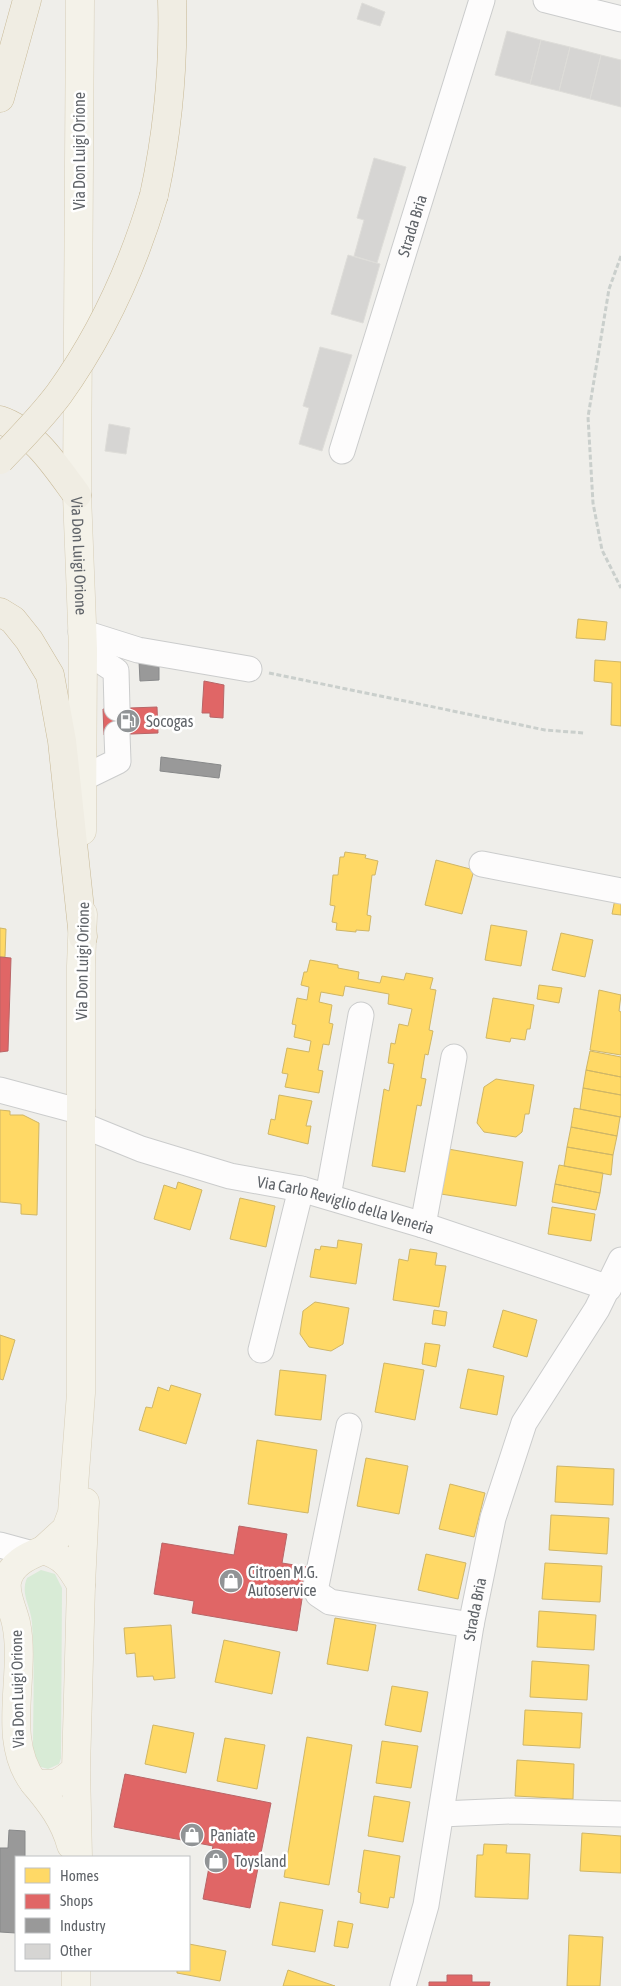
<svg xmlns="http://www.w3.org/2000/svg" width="621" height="1986" font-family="'Asap Condensed',sans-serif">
	<rect width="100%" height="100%" fill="#efeeea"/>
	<path fill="#d8ebd6" d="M41,1570L55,1574L62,1588L61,1758L59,1764L48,1769L38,1766L33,1755C33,1711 35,1667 32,1623C31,1606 20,1594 27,1578Z"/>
	<path fill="#ffd966" stroke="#cfb667" d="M578,619L607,622L605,640L576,638Z
		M595,660L621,662V726L611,725L612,683L594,681Z
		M345,852L366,855L365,858L378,861L375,875H372L367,915L371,916L369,931L356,930V932L336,930L337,923L332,922L335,906L330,905L333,875H338L340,857H344Z
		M436,860L474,870L462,914L425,905Z
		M615,899L621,900V915L612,914Z
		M491,925L527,931L521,966L485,960Z
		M0,928L6,929L5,957H0Z
		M561,933L593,940L585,977L552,970Z
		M310,960L338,965V968L359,972L358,979L380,983L382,976L404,980L406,973L433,978L430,989L436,990L429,1030L433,1031L428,1055L425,1054L421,1078L426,1079L421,1106L417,1105L405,1172L372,1166L384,1089L389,1091L394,1064L388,1063L391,1043L395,1044L399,1024L408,1026L412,1009L388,1004L389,994L345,986L343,996L321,992L319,1002L332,1005L329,1023L333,1024L329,1045L323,1044L318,1070L323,1071L319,1093L285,1087L288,1074L282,1073L287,1048L309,1052L311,1041L294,1037L296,1025L292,1024L297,998L307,1000L309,987L301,985L304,972H307Z
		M539,985L562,988L559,1003L537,999Z
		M599,990L621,995L619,1011L621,1012V1055L590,1050Z
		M493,998L534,1005L530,1029H527L525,1040L511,1038L510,1042L486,1038Z
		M590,1051L621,1057V1077L586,1070Z
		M586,1070L621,1077V1095L583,1088Z
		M496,1079L534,1085L529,1114H525L522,1132L516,1137L484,1132L477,1123L484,1087Z
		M583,1088L621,1095V1117L580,1109Z
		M279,1095L312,1101L306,1126H311L308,1144L268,1134L271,1119L275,1120Z
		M574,1108L620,1117L617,1136L571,1127Z
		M0,1110L10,1111V1115H23L39,1123L37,1215L21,1214V1204L0,1202Z
		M571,1127L617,1136L613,1155L567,1147Z
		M567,1147L613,1155L611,1175L564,1166Z
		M448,1149L523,1162L516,1206L441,1194Z
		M559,1165L603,1173L600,1193L555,1184Z
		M178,1182L202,1190L190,1230L154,1219L164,1185L176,1189Z
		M555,1184L600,1193L596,1210L552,1202Z
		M240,1198L275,1206L266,1247L230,1239Z
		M552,1207L595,1214L591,1241L548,1234Z
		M338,1240L362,1244L356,1284L310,1277L315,1249L320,1250L321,1246L337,1248Z
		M410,1249L437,1253L435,1265L446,1266L439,1307L393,1300L399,1259L408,1261Z
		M315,1302L349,1308L343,1344L331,1351L309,1347L300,1334L303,1311Z
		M434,1310L447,1312L445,1326L432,1324Z
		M503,1310L537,1320L527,1357L493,1347Z
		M0,1335L15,1340L3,1380L0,1379Z
		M425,1343L440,1345L436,1367L422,1364Z
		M384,1363L424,1370L415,1420L375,1412Z
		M468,1369L504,1376L497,1415L460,1408Z
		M280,1370L326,1375L321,1420L275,1415Z
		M171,1385L201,1394L186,1444L139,1430L146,1407L152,1408L158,1387L169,1391Z
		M257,1440L317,1450L308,1513L248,1504Z
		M366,1458L408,1466L399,1514L357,1506Z
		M557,1466L614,1469L613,1505L555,1502Z
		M450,1484L485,1493L474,1537L439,1529Z
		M551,1515L609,1518L607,1554L549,1550Z
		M426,1554L466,1563L458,1599L418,1590Z
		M545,1563L602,1566L600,1602L542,1599Z
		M539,1611L596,1615L594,1650L537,1647Z
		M335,1618L376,1625L368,1671L327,1664Z
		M171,1625L175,1678L154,1680L153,1676L137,1677L135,1653L126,1654L124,1628Z
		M224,1640L280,1652L272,1694L215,1682Z
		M532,1661L589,1665L587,1700L530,1697Z
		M392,1686L428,1692L421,1732L385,1725Z
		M525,1710L582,1713L580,1748L523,1745Z
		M153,1725L194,1733L186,1773L145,1764Z
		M307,1737L352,1745L329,1885L284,1877Z
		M225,1738L265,1745L257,1789L217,1781Z
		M382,1741L418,1746L411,1788L376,1783Z
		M517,1760L574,1764L573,1799L515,1796Z
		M374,1796L410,1802L403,1842L368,1836Z
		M582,1833L621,1836V1873L580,1871Z
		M484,1844L507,1845L506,1853L530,1854L528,1899L475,1897L477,1855H483Z
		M364,1850L400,1856L394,1898L390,1897L388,1908L360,1903L361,1893L358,1892Z
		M280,1902L323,1910L315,1952L272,1945Z
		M338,1921L353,1924L348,1948L334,1946Z
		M569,1935L603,1937L600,1986H567Z
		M189,1944L226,1951L220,1981L177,1973V1970H189Z
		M288,1970L335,1986H283Z"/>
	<path fill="#e06666" stroke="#b96567" d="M204,681L224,685L223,718L210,717V713H202Z
		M157,707L158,733L104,735L103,709Z
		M0,957L11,958L8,1051L0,1052Z
		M239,1526L287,1534L282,1563L307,1567L297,1631L192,1613L194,1601L154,1594L162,1543L234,1555Z
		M125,1774L271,1803L250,1908L203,1899L213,1846L114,1827Z
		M447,1975H472V1982H490L489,1986H429V1982H447Z"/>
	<path fill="#999" stroke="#88898a" d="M139,661H159V680L140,681Z
		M161,757L221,765L219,778L160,771Z
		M9,1830L25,1831V1857H16V1933L0,1932V1848H8Z"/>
	<path fill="#d6d5d3" stroke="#deddd9" d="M362,3L385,12L380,26L357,19Z
		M507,31L541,40L530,84L495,75Z
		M541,40L570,47L559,91L530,84Z
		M570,47L601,55L590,99L559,91Z
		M601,55L621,60V107L590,99Z
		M374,158L406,167L377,263L354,256L364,220L357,218Z
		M348,255L380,264L363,323L331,314Z
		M320,347L352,355L322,451L299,444L309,408L303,406Z
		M109,424L130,428L126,454L105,451Z"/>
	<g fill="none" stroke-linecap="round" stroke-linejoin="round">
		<g stroke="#cbcccc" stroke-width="27">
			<g id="minor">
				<path d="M546,0L621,19"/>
				<path id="s1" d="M342,451L482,0"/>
				<path d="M81,632L138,650L249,669"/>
				<path d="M83,649L116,671L117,708"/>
				<path d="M81,779L118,761L117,734"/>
				<path d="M482,864L621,891"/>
				<path d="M0,1090L82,1112"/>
				<path id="s2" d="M82,1125L141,1149L230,1176L301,1189L423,1225L609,1288"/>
				<path d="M328,1196L361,1015"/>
				<path d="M423,1225L454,1057"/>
				<path d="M261,1350L301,1189"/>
				<path d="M349,1426L316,1586L318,1594L330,1602L471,1625"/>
				<path d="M0,1545L33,1554"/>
				<path d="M441,1814L512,1811L621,1814"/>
				<path id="s3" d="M403,1986L426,1905L471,1625L493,1518L524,1423L597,1309L621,1260"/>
			</g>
		</g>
		<g stroke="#d7ceb8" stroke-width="29">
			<g id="major">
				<path id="s4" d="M80,0L77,495L83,649L82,831"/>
				<path d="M43,1550L66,1529L72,1513L81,1393V966L83,914"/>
				<path d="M81,1585L85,1502"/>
				<path d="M76,1769C60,1784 55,1786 34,1783C0,1739 27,1675 16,1623C13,1609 5,1596 7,1582C10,1564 28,1556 43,1550C65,1557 70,1566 81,1585L76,1769L78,1857"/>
				<path d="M34,1783C51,1803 64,1820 71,1845"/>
				<path d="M76,1986V1970"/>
			</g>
		</g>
		<g stroke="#c8b996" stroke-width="29">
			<path id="highway" d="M0,98L27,0
				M154,195C168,130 174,66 172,0
				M0,420C34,431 57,468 77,495
				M0,612L13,620L29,640L50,675L62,741L83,937"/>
		</g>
		<path stroke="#cacfcc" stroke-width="3" stroke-dasharray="5 2.5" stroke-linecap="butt" d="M621,256L609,289L588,417L593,503L602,550L621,588
			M269,673L545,730L584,733"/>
		<use href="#minor" stroke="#fdfcfc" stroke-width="25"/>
		<use href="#major" stroke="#f4f2e9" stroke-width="28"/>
		<use href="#highway" stroke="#f0ede3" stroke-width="28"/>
		<g stroke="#c8b996" stroke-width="29" stroke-linecap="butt">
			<path id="highway-bridge" d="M0,460C20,439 41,418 59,394C102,334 133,266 154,195"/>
		</g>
		<use href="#highway-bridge" stroke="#f0ede3" stroke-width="28"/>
	</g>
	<defs>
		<g id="fuel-disc" transform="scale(1.25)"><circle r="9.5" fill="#919496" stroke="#fff"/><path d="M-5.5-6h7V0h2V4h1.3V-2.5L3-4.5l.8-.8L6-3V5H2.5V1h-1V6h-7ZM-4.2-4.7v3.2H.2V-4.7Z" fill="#fff"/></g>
		<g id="shop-disc" transform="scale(1.25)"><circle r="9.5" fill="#919496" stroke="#fff"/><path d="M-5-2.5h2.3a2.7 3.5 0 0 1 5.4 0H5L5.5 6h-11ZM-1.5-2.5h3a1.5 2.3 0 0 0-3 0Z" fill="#fff"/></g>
	</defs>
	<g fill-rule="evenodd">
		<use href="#fuel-disc" x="128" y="721"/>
		<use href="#shop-disc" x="231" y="1581"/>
		<use href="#shop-disc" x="192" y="1835"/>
		<use href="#shop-disc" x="216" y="1861"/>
	</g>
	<g text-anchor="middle" stroke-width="5" stroke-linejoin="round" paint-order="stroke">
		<g font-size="16" fill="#5f6368" stroke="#fff">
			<text transform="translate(79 151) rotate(-90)" y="6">Via Don Luigi Orione</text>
			<text dy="6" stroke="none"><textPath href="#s1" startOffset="236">Strada Bria</textPath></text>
			<text dy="6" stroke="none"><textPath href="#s4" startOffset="556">Via Don Luigi Orione</textPath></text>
			<text transform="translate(82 961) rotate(-89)" y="6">Via Don Luigi Orione</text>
			<text dy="6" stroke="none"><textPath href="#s2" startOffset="276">Via Carlo Reviglio della Veneria</textPath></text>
			<text dy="6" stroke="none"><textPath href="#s3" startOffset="384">Strada Bria</textPath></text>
			<text transform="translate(17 1689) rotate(-91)" y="6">Via Don Luigi Orione</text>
		</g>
		<g font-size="16" fill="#5f6368" stroke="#fff" text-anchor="start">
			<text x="146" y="727">Socogas</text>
			<text x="248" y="1578">Citroen M.G.<tspan x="248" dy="18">Autoservice</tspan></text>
			<text x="210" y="1841">Paniate</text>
			<text x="234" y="1867">Toysland</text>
		</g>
	</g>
	<rect x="15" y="1856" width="175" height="115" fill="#ffffff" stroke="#bfc1c3"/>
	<rect x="25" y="1868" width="25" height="15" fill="#ffd966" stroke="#bfc1c3"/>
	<text x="60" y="1881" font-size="15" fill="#5f6368">Homes</text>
	<rect x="25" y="1894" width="25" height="15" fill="#e06666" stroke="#bfc1c3"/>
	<text x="60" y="1906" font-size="15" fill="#5f6368">Shops</text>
	<rect x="25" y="1918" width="25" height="15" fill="#999999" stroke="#bfc1c3"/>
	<text x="60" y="1931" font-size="15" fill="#5f6368">Industry</text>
	<rect x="25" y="1944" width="25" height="15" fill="#d6d5d3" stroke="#bfc1c3"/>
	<text x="60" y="1956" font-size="15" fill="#5f6368">Other</text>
</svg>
